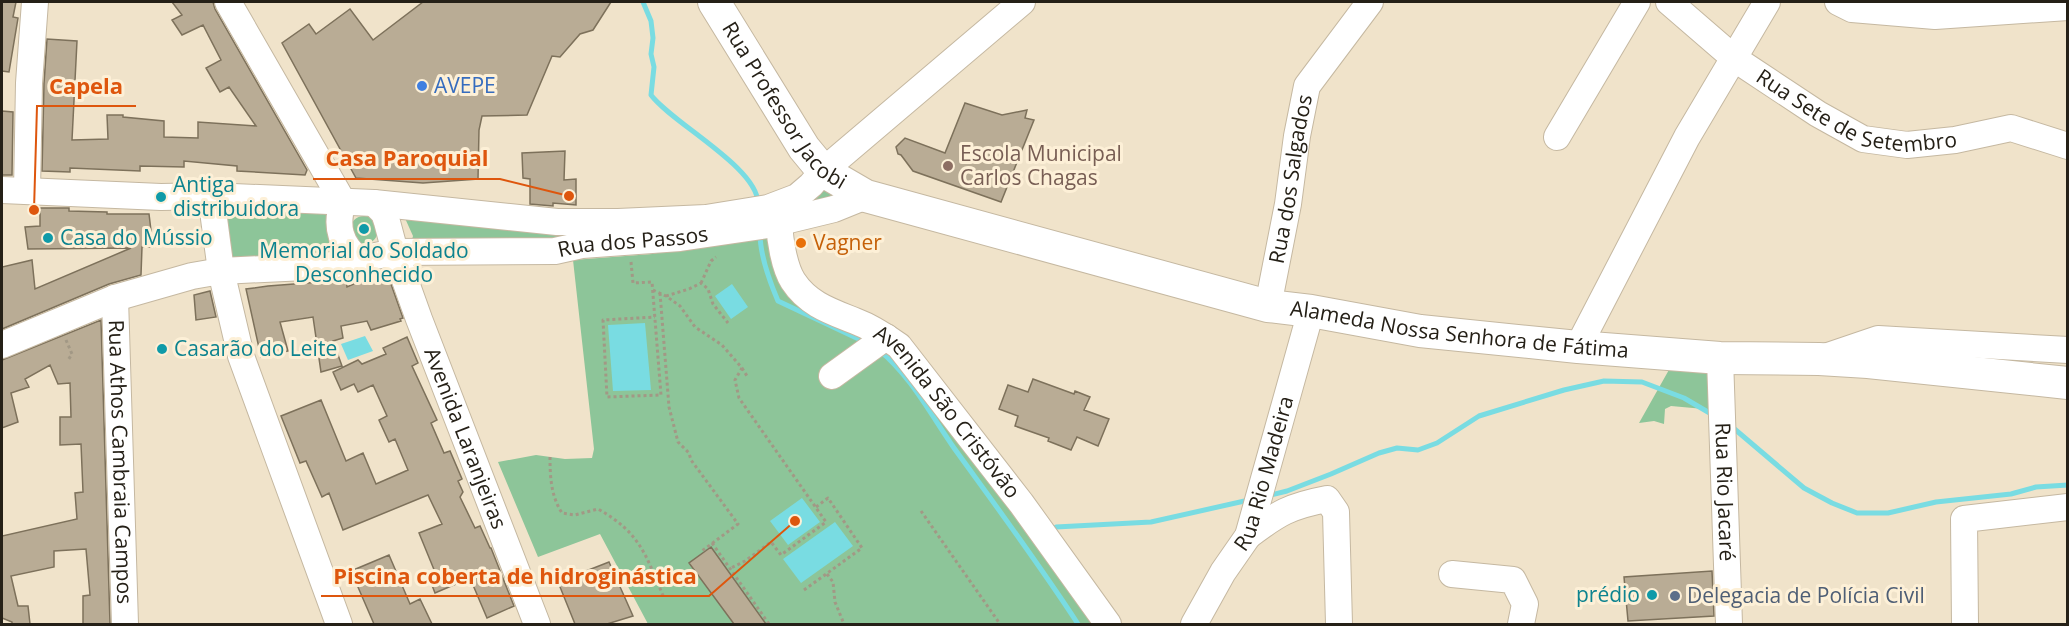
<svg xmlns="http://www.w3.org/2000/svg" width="2069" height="626" font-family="'Open Sans',sans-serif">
	<rect width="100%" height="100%" fill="#f0e3ca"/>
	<path fill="#8dc599" d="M822,178L840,198L710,232L410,247L413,236L404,216L708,220Z
		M216,200L338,208L339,255L224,267Z
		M350 230a14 14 0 1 1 28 0a14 14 0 1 1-28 0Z
		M776,231L783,276L887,346L1098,624H648L600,534L538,557L498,462L536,455L565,459L592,458L594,449L573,260L652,254Z
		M1670,368L1714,372L1715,410L1671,406L1665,409L1664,424L1654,421L1639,423Z"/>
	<path fill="#79dce2" d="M732,284L748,307L731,319L715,296Z
		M645,323L651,390L613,391L608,325Z
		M365,336L373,351L348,360L341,344Z
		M802,498L820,522L788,545L770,521Z
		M835,522L853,546L801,583L783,559Z"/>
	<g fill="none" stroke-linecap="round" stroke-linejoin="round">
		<path stroke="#79dce2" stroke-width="5" d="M643,2L651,21L653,38L651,54L654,67L651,95C672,123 757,167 758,203
			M760,233C760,256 769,280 778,301L865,342
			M879,350C910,375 931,415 954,448C996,506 1039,564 1078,624
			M1731,426L1804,488L1832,503L1857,513H1888L1936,502L2011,494L2036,487L2068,485
			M1267,496L1287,491L1331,474L1379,453L1397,448L1418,450L1437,443L1479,416L1564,390L1604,381L1642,382L1684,398L1713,415
			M1056,527L1151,522L1249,500"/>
	</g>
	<path fill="#b9ac95" stroke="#7d715b" stroke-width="1.5" d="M2,2H16L13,17L18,18L9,72L2,71Z
		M172,2H213L215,9L307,170L305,175L237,171V166L184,161V167L140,166V171L70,168V172L42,171L44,84L47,39L77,41L72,140L108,139L107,115H123V117L164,121V137L198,138V122L256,126L229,87L220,92L206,68L221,60L203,25L182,35L172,20L182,15Z
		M423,2H611L593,30L580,34L560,57L552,56L527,115L482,116L479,130L478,179L423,183L356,178L282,43L309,24L316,34L350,9L373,40Z
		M965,103L1002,115L1027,110L1025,118L1034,120L1001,202L913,171L901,155L898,154L896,147L905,138L945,153Z
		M2,111L13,112L12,175H2Z
		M565,151L564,180L576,179V205L553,203V206L530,204V179L523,178L522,153Z
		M40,208H69V211L107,212V214H149L153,247H142L141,275L109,284L2,329V267L32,260L35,289L131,248L28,249L25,227L40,226Z
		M379,273L391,284L403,318L400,319L401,321L371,330L367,321L341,326L343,338L333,341L342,366L321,372L313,317L280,322L288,351L261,357L246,289L268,286L346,280L347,287Z
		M210,291L216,317L196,320L194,295Z
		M101,320L110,624H83V596L90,595L86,549L54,551V567L11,576L18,606H28L30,624H12V622L2,618V536L77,519L75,493L83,492L81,444L60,445V417H71L70,383L58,384L50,365L25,379L29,387L11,393L18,422L2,428V360Z
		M407,337L418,363L412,366L437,420L431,423L444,453L450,451L462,479L458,481L463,492L460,497L475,528L480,526L490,548H491L514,606L487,618L470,578L435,593L428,575L435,572L419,533L442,524L428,495L343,530L329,493L322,497L306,461L300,463L281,416L321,400L346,461L363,453L376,484L408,470L395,439L389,442L379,420L387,416L373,385L358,392L354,384L341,390L333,372L358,360L362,364L386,354L383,348Z
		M1033,379L1074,394L1075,391L1090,397L1084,410L1109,419L1098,446L1077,437L1071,450L1048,441L1049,438L1015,426L1018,416L999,409L1008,385L1028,392Z
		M711,547L766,624H734L689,563Z
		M389,555L410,604L420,599L432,624H374L351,571Z
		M609,562L633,616L607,624H575L558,582Z
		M1712,571L1714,616L1628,621L1624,577Z"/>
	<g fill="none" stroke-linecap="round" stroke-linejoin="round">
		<g stroke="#c5b8a1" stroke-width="28">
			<g id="minor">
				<path d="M228,2L343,202C335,226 340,244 359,260"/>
				<path id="s1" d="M1669,2L1735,59L1818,114L1863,139L1907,145L1955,140L2011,128L2068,146"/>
				<path d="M1838,2L1852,9L1935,16L2068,7"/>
				<path d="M1557,137L1637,2"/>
				<path d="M2,190L161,197L211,196L374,203L557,222H618L706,218L768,208L797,197L811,185L823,171L1022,2"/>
				<path d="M27,191L29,83L35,2"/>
				<path d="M211,196L221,271L241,356L339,624"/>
				<path id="s2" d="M374,203L384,213L387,222L395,252L419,319L537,624"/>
				<path id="s3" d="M779,223C780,240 784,267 793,281C808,304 830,311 855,321C871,327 885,336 899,346L1021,503L1108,624"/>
				<path id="s4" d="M115,298L125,624"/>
				<path id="s5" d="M1268,306L1288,204L1297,136L1307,86L1370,2"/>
				<path id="s6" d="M2,345L115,298L192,276L221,271L327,266L395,252L555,251L582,245L680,238L768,225L834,209L866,196"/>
				<path d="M1578,347L1687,137L1767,2"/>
				<path d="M1825,357L1878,339L2068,350"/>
				<path id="s7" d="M1720,358L1729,624"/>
				<path d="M832,376L886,337"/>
				<path d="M1248,536C1278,513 1290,506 1327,499L1336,512L1339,624"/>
				<path d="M1452,574L1513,580L1525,604L1521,624"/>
				<path id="s8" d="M1194,624L1223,572L1248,536L1311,311"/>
				<path d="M1965,624L1964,519L2068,507"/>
			</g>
		</g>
		<g stroke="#c5b8a1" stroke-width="34">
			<g id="major">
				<path id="s9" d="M714,2L804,148L823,171L866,196L888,202L1268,306L1311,311L1420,331L1578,347L1720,358L1819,359L1868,362L2068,383"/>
			</g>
		</g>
		<path stroke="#a29885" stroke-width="3" stroke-dasharray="3 3" stroke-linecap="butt" d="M631,262L633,283L652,282L661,395L607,397L603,320L655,317
			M701,283L711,261L716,257
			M653,290L666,296L680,306L695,327L722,345L742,368L735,380L739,398L826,522L781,555L771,542L745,561L729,569
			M660,293L669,407L678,442L689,453L691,460L738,524L702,551
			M666,296L689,289L701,283L708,289L713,304L728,323
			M66,340L72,354L68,360
			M742,368L747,376
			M550,457C550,477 551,496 562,513L575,515L598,509C641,533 646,556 664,598
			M921,511L1000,624
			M712,543L769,624
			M827,574L833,582L835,602L844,624
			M804,590L862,548L828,498L816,507"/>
		<use href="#minor" stroke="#fff" stroke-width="26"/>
		<use href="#major" stroke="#fff" stroke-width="32"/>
	</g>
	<circle fill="#3f7fe0" stroke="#fdf0d7" stroke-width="2" cx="422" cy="86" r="6"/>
	<circle fill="#8d6e63" stroke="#fdf0d7" stroke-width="2" cx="948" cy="166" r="6"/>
	<g fill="#0f9aa8" stroke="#fdf0d7" stroke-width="2">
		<circle cx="161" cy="197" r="6"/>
		<circle cx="364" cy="229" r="6"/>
		<circle cx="48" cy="238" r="6"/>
		<circle cx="162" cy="349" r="6"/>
		<circle cx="1652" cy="595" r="6"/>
	</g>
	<circle fill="#e8710a" stroke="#fdf0d7" stroke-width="2" cx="801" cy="243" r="6"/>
	<circle fill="#5c6f8a" stroke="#fdf0d7" stroke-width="2" cx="1675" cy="596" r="6"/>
	<g text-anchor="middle" stroke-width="6" stroke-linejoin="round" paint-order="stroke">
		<g font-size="21" fill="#366cbe" stroke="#fdf0d7" text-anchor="start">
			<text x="434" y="93">AVEPE</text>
		</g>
		<g font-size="21" fill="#252017" stroke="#fdf0d7">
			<text dy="7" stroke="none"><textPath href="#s9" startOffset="126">Rua Professor Jacobi</textPath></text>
			<text dy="7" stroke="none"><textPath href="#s1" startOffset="224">Rua Sete de Setembro</textPath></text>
			<text dy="7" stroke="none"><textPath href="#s5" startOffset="129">Rua dos Salgados</textPath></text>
			<text dy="7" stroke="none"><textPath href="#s6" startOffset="646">Rua dos Passos</textPath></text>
			<text dy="7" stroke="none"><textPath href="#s9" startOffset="861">Alameda Nossa Senhora de Fátima</textPath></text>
			<text dy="7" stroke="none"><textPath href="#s3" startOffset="267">Avenida São Cristóvão</textPath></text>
			<text dy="7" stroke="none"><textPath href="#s2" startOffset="254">Avenida Laranjeiras</textPath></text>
			<text dy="7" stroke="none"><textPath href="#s4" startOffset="164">Rua Athos Cambraia Campos</textPath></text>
			<text dy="7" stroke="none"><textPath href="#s8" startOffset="168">Rua Rio Madeira</textPath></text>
			<text dy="7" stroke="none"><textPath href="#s7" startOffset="134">Rua Rio Jacaré</textPath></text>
		</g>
		<g font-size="21" fill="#785e54" stroke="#fdf0d7" text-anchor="start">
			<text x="960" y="161">Escola Municipal<tspan x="960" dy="24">Carlos Chagas</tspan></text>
		</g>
		<g font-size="21" fill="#0d838f" stroke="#fdf0d7" text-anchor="start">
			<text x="173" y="192">Antiga<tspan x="173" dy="24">distribuidora</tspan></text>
			<text x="60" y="245">Casa do Mússio</text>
			<text x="364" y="258" text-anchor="middle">Memorial do Soldado<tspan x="364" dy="24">Desconhecido</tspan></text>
			<text x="174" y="356">Casarão do Leite</text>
			<text x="1640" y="602" text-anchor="end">prédio</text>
		</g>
		<g font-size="21" fill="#c56008" stroke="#fdf0d7" text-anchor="start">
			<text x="813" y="250">Vagner</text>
		</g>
		<g font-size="21" fill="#4e5e75" stroke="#fdf0d7" text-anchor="start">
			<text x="1687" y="603">Delegacia de Polícia Civil</text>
		</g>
	</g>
	<path fill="none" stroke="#de560d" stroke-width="2" d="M34 210L37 106H136M569 196L500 179H313M795 521L709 596H321"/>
	<g fill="#de560d" stroke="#fdf0d7" stroke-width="2">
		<circle cx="34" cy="210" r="6"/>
		<circle cx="569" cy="196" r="6"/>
		<circle cx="795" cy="521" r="6"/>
	</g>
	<g font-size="22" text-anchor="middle" font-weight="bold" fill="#de560d" stroke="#fdf0d7" stroke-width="6" stroke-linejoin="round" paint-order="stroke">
		<text x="86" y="94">Capela</text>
		<text x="407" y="166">Casa Paroquial</text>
		<text x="515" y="584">Piscina coberta de hidroginástica</text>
	</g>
	<rect width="2069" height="626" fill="none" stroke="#252017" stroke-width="6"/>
</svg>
